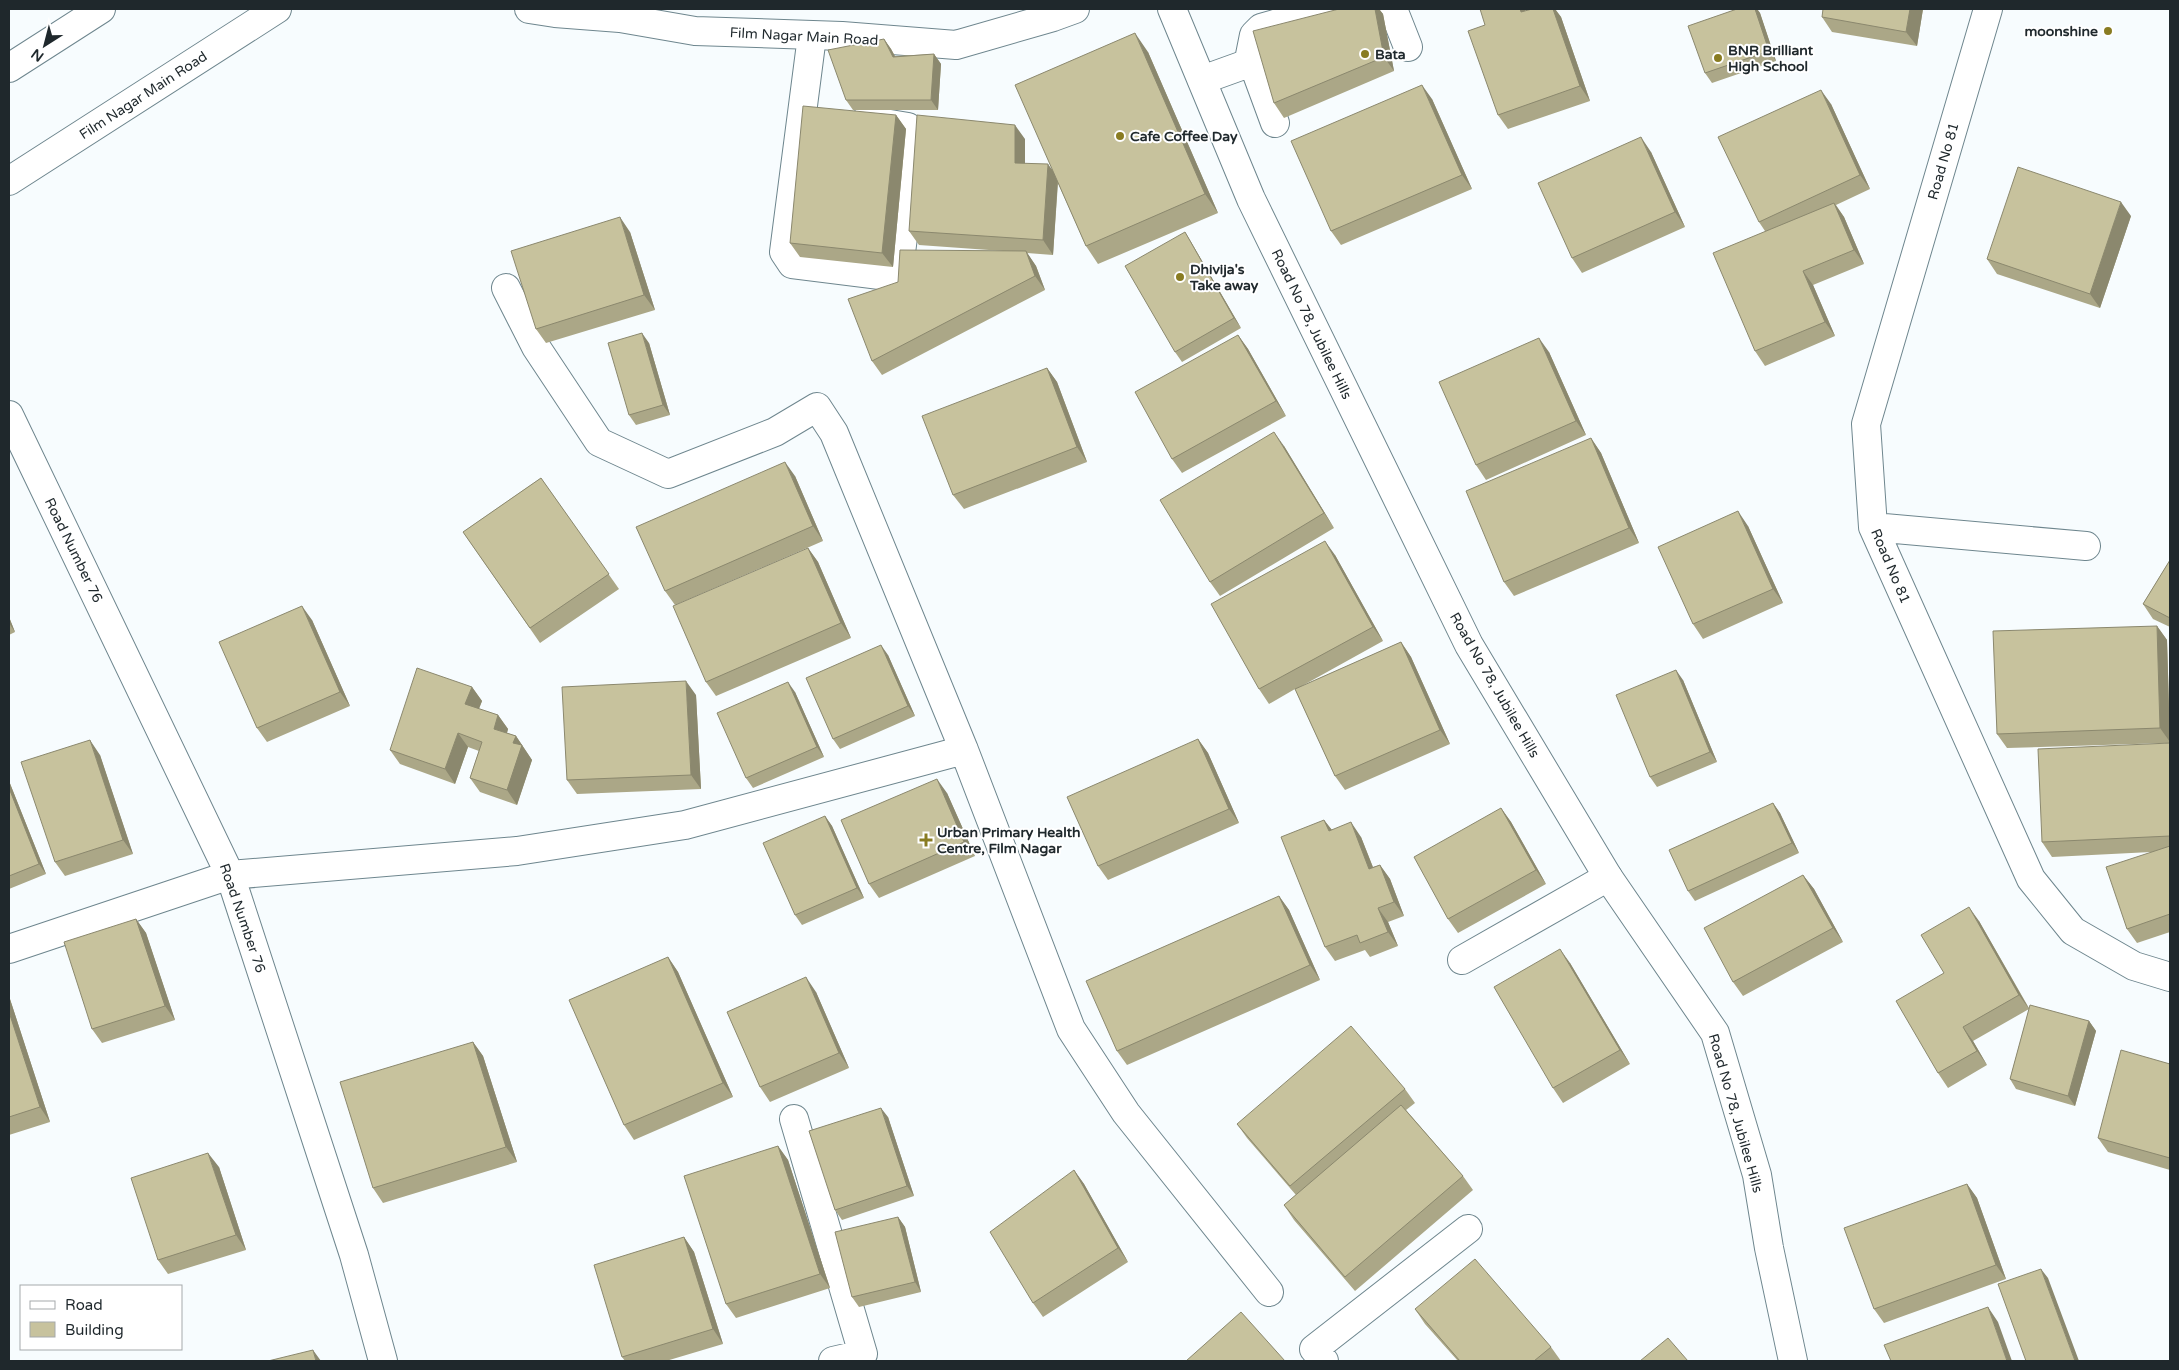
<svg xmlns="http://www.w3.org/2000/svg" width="2179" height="1370" font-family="'Varela Round',sans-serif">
	<rect width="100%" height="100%" fill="#f7fcfe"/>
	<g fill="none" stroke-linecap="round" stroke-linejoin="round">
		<g stroke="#6e868e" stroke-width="30">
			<path id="minor" d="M1393,9L1408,47
				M1988,9L1866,424L1873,527L2031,879L2073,931L2134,966L2170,977
				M812,36L784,252L792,264L888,276L893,275L899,269L916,133L908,127L866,120
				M1202,80L1252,62
				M1275,123L1250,55L1254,35L1261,28L1327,9
				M506,288L536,347L599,442L668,474L775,432L817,407L834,433L964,750L1071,1029L1126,1113L1269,1292
				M9,415L230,875L354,1255L383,1361
				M1873,527L2086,546
				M9,949L230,875L517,851L685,825L964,750
				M1462,960L1608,877
				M794,1119L863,1354L833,1361
				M1324,1361L1314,1349L1468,1229"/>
		</g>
		<g stroke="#6e868e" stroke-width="30">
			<path id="major" d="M529,9L555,13L620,18L695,31L842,36L956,45L1053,17L1075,9
				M1172,9L1251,199L1469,645L1608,877L1715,1033L1757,1175L1769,1248L1793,1361
				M9,68L101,9
				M9,181L277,9"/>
		</g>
		<use href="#minor" stroke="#fff" stroke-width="28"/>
		<use href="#major" stroke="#fff" stroke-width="28"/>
	</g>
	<path fill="#aba787" d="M1375,9H1379L1383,14L1394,71L1284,118L1274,103Z
		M1532,9H1555L1561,17L1590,101L1508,129L1498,115L1526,11Z
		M1737,9H1757L1760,13L1776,61L1712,83L1705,73Z
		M1923,9L1917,46L1832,32L1822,17Z
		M884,39L891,49L895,56L934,54L941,64L938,110H853L846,100Z
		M1148,52L1218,213L1098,264L1086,246L1058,183L1053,255L1027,253L1036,266L1045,290L882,375L872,361L898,282L1003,251L919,245L909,231L1025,139V164L1052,169Z
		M1432,99L1472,189L1341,245L1331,231Z
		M1831,104L1870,189L1836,205L1844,217L1864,264L1813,285L1835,336L1765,366L1755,351L1765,231L1759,222Z
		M896,115L906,129L893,267L800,257L790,243Z
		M1651,152L1685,227L1582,273L1572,258Z
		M2131,216L2100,308L1997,274L1987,259Z
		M630,232L655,310L546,343L536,329Z
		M1185,232L1191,242L1241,328L1182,362L1175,352Z
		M1238,335L1248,349L1286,416L1182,473L1172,459Z
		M649,343L670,415L636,425L629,415Z
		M1549,352L1586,435L1486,480L1476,465Z
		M1047,368L1057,382L1087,462L964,509L953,495Z
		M1591,438L1601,453L1639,543L1514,596L1504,582Z
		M1284,446L1334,528L1220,596L1210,582Z
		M795,476L823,541L675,605L665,591Z
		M541,478L619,589L540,643L463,532Z
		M1748,526L1783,603L1703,639L1693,624Z
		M808,548L818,562L851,638L716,696L706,682Z
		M1335,555L1383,641L1300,687L1401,642L1411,657L1450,744L1345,790L1335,776L1295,689L1269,704L1259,689Z
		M2170,560V627L2153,619L2143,604Z
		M9,617L15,632L9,635Z
		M312,620L350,706L267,742L257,728Z
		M2157,626L2167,640L2170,734V932L2137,943L2127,929L2151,852L2052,857L2042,842L2166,743L2007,748L1997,734Z
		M888,655L915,716L840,749L833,739Z
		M1683,680L1717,762L1657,787L1650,777Z
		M472,687L482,701L479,709L498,715L508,729L507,733L516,736L532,760L517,805L480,792L470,778L479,751L468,747L455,784L400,764L390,750Z
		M795,692L824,757L753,788L746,778Z
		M696,695L701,789L577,794L567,780Z
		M1198,739L1208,753L1239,823L1108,880L1098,866Z
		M100,755L133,854L65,876L55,862Z
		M9,781L46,874L9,889Z
		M947,793L975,856L879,898L869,884Z
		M1773,803L1780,813L1799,853L1695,901L1688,891Z
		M1501,808L1511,822L1546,884L1458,933L1448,919Z
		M825,816L832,826L864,898L802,925L795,915Z
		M1324,820L1332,830L1361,837L1373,867L1380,865L1390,879L1404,916L1388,922L1398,946L1370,957L1365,950L1335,961L1325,947Z
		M1803,875L1814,889L1843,942L1743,996L1733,982Z
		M1279,896L1289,910L1320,980L1127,1065L1117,1051Z
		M136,919L146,933L175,1020L102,1043L92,1029Z
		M1979,921L2029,1008L2089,1021L2096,1031L2075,1106L2016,1089L2010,1079L2029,1009L1973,1041L1987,1065L1948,1088L1938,1073L1944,973Z
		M668,957L678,972L733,1097L634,1140L624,1125Z
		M1570,963L1630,1064L1563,1103L1553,1088Z
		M816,992L849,1068L770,1102L760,1087Z
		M9,996L50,1122L9,1135Z
		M473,1042L483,1056L517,1162L383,1203L373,1188Z
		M2170,1064V1170L2108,1152L2098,1138Z
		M1405,1089L1415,1103L1406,1110L1463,1176L1473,1190L1355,1291L1294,1220L1284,1205L1296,1195L1247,1138L1237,1124Z
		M888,1117L914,1196L842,1220L835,1210Z
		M778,1146L788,1160L830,1288L736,1318L726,1304Z
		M219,1167L246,1250L168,1274L158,1260Z
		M1074,1170L1084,1184L1128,1262L1043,1317L1033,1303Z
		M1967,1184L1977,1198L2006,1279L1884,1323L1874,1309Z
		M898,1217L905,1227L921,1292L859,1307L852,1297Z
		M684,1237L694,1252L723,1344L666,1361H625L622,1357Z
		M1415,1309L1551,1347L1561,1361H1458L1425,1324Z"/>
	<path fill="#8b886e" d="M1375,9H1379L1383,14L1394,71L1384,57Z
		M1520,9H1525L1531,27L1521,12Z
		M1553,9H1555L1561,17L1590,101L1580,86Z
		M1755,9H1757L1760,13L1776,61L1769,51Z
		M1910,9H1923L1917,46L1906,32Z
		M1135,33L1148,52L1218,213L1205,194Z
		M884,39L891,49L900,66L893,57Z
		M934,54L941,64L938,110L931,100Z
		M1422,85L1432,99L1472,189L1462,175Z
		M1821,90L1831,104L1870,189L1860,175Z
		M896,115L906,129L893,267L882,253Z
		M1015,125L1025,139V178L1015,163Z
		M1641,137L1651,152L1685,227L1675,212Z
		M1048,164L1058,178L1053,255L1043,240Z
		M2121,202L2131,216L2100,308L2090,294Z
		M1834,203L1844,217L1864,264L1854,250Z
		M620,217L630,232L655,310L644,295Z
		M1185,232L1191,242L1241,328L1234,318Z
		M1026,251L1036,266L1045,290L1035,276Z
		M1803,271L1813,285L1835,336L1825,322Z
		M642,333L649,343L670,415L663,405Z
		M1238,335L1248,349L1286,416L1276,401Z
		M1539,338L1549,352L1586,435L1576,421Z
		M1047,368L1057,382L1087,462L1077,447Z
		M1274,432L1284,446L1334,528L1324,513Z
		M1591,438L1601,453L1639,543L1629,528Z
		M785,462L795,476L823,541L813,526Z
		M1738,511L1748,526L1783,603L1773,589Z
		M1325,541L1335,555L1383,641L1373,627Z
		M808,548L818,562L851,638L841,623Z
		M302,606L312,620L350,706L340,692Z
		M9,617L15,632L9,623Z
		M2157,626L2167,640L2170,742L2160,728Z
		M1401,642L1411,657L1450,744L1440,730Z
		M881,645L888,655L915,716L908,706Z
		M1676,670L1683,680L1717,762L1710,752Z
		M686,681L696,695L701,789L691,775Z
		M788,682L795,692L824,757L817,747Z
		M472,687L482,701L475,718L465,704Z
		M498,715L508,729L504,743L494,729Z
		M458,733L468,747L455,784L445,769Z
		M516,736L532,760L517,805L507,790L513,743Z
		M1198,739L1208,753L1239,823L1229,809Z
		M90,740L100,755L133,854L123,840Z
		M937,779L947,793L975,856L964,842Z
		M9,781L46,874L39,864L9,788Z
		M1773,803L1780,813L1799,853L1792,843Z
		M1501,808L1511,822L1546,884L1536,870Z
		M825,816L832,826L864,898L857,888Z
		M1324,820L1335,834L1329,831Z
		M1351,822L1361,837L1379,883L1369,869Z
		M1380,865L1390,879L1404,916L1394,902Z
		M1803,875L1814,889L1843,942L1833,928Z
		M1279,896L1289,910L1320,980L1310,965Z
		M1969,907L1979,921L2029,1009L2019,995Z
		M1378,908L1388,922L1398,946L1388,932Z
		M136,919L146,933L175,1020L165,1006Z
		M1560,949L1570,963L1630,1064L1620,1050Z
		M668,957L678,972L733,1097L723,1083Z
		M806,977L816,992L849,1068L839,1053Z
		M9,996L50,1122L40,1107L9,1012Z
		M2089,1021L2096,1031L2075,1106L2068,1096Z
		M1963,1027L1973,1041L1987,1065L1977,1051Z
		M473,1042L483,1056L517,1162L506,1147Z
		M881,1108L888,1117L914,1196L907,1186Z
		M778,1146L788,1160L830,1288L820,1274Z
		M208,1153L219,1167L246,1250L236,1235Z
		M1074,1170L1084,1184L1128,1262L1118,1248Z
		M1967,1184L1977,1198L2006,1279L1996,1265Z
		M898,1217L905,1227L921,1292L915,1282Z
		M684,1237L694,1252L723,1344L713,1329Z
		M2041,1269L2048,1278L2079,1361H2075Z
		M1988,1307L1998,1322L2012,1361H2007Z
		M313,1350L321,1361H316Z"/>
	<path fill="#c7c29d" stroke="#8b886e" d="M1339,9H1375L1384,57L1274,103L1253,31Z
		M1480,9H1520L1521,12L1532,9H1553L1580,86L1498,115L1468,31L1485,25Z
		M1737,9H1755L1769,51L1705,73L1688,26Z
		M1823,9H1910L1906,32L1822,17Z
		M1135,33L1205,194L1086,246L1015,85Z
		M884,39L893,57L934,54L931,100H846L828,50Z
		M1422,85L1462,175L1331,231L1291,141Z
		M1821,90L1860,175L1759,222L1718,137Z
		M803,106L896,115L882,253L790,243Z
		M917,115L1015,125V163L1048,164L1043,240L909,231Z
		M1641,137L1675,212L1572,258L1538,183Z
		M2018,167L2121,202L2090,294L1987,259Z
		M1834,203L1854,250L1803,271L1825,322L1755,351L1713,253Z
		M620,217L644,295L536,329L511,251Z
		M1185,232L1234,318L1175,352L1125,266Z
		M900,250L1026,251L1035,276L872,361L848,299L898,282Z
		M642,333L663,405L629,415L608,343Z
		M1238,335L1276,401L1172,459L1135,392Z
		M1539,338L1576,421L1476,465L1439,382Z
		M1047,368L1077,447L953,495L922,416Z
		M1274,432L1324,513L1210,582L1160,500Z
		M1591,438L1629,528L1504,582L1466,491Z
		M785,462L813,526L665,591L636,527Z
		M541,478L609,574L530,628L463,532Z
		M1738,511L1773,589L1693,624L1658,547Z
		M1325,541L1373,627L1259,689L1211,604Z
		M808,548L841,623L706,682L673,606Z
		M2170,560V618L2143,604Z
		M302,606L340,692L257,728L219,642Z
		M2157,626L2160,728L1997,734L1993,631Z
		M1401,642L1440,730L1335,776L1295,689Z
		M881,645L908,706L833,739L806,678Z
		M417,668L472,687L465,704L498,715L494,729L516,736L513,743L522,745L507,790L470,778L482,742L458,733L445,769L390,750Z
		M1676,670L1710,752L1650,777L1616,695Z
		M686,681L691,775L567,780L562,687Z
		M788,682L817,747L746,778L717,713Z
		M1198,739L1229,809L1098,866L1067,797Z
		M90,740L123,840L55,862L21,762Z
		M2170,743V836L2042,842L2038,749Z
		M937,779L964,842L869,884L841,820Z
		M9,788L39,864L9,876Z
		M1773,803L1792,843L1688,891L1669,850Z
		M1501,808L1536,870L1448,919L1414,857Z
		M825,816L857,888L795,915L763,843Z
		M1324,820L1329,831L1351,822L1369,869L1380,865L1394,902L1378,908L1388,932L1360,943L1357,935L1325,947L1281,837Z
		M2170,846V914L2127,929L2106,867Z
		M1803,875L1833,928L1733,982L1704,928Z
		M1279,896L1310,965L1117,1051L1086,981Z
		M1969,907L2019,995L1963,1027L1977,1051L1938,1073L1896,1001L1944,973L1921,935Z
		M136,919L165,1006L92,1029L64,942Z
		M1560,949L1620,1050L1553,1088L1494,987Z
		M668,957L723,1083L624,1125L569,1000Z
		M806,977L839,1053L760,1087L727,1012Z
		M2030,1005L2089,1021L2068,1096L2010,1079Z
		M9,1012L40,1107L9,1117Z
		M1351,1026L1405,1089L1290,1186L1237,1124Z
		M473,1042L506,1147L373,1188L340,1082Z
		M2121,1050L2170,1064V1158L2098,1138Z
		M1401,1105L1463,1176L1345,1277L1284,1205Z
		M881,1108L907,1186L835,1210L809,1131Z
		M778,1146L820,1274L726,1304L684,1176Z
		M208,1153L236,1235L158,1260L131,1178Z
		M1074,1170L1118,1248L1033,1303L990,1232Z
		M1967,1184L1996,1265L1874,1309L1844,1228Z
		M898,1217L915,1282L852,1297L835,1232Z
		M684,1237L713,1329L622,1357L594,1265Z
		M1475,1259L1551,1347L1534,1361H1460L1415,1309Z
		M2041,1269L2075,1361H2026L1998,1284Z
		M1988,1307L2007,1361H1891L1884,1345Z
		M1241,1312L1285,1361H1186Z
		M1668,1338L1688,1361H1640Z
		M313,1350L316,1361H268Z"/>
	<g fill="#897c22" stroke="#fff" stroke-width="2">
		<circle cx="2108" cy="31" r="5"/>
		<circle cx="1365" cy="54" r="5"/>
		<circle cx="1718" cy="58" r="5"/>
		<circle cx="1120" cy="136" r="5"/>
		<circle cx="1180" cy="277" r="5"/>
		<path d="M923.5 832.5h5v5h5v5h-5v5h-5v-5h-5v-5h5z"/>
	</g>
	<g text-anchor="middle" stroke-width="4" stroke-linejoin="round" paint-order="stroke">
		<g font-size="14" font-weight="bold" fill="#1f282c" stroke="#fff" text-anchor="start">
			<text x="2098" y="36" text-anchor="end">moonshine</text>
			<text x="1728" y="55">BNR Brilliant<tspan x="1728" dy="16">High School</tspan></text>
			<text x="1375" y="59">Bata</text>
			<text x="1130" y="141">Cafe Coffee Day</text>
			<text x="1190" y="274">Dhivija's<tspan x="1190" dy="16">Take away</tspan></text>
			<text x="937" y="837">Urban Primary Health<tspan x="937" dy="16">Centre, Film Nagar</tspan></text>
		</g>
		<g font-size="14" fill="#1f282c" stroke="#fff">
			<text transform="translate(804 36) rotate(3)" y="5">Film Nagar Main Road</text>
			<text transform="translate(143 95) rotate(-33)" y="5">Film Nagar Main Road</text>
			<text transform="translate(1943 161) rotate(-74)" y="5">Road No 81</text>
			<text transform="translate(1312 324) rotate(64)" y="5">Road No 78, Jubilee Hills</text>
			<text transform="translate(74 550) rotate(64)" y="5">Road Number 76</text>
			<text transform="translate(1891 566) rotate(67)" y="5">Road No 81</text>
			<text transform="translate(1495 685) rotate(60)" y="5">Road No 78, Jubilee Hills</text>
			<text transform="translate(243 918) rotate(71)" y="5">Road Number 76</text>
			<text transform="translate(1736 1113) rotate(74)" y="5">Road No 78, Jubilee Hills</text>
		</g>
	</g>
	<rect width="2179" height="1370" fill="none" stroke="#1f282c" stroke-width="20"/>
	<rect x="20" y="1285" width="162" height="65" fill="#ffffff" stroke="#a5a9ab"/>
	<rect x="30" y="1301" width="25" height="8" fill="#ffffff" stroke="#a5a9ab"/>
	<text x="65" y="1310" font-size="15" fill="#1f282c">Road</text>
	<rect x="30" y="1322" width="25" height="15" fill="#c7c29d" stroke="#a5a9ab"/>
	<text x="65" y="1335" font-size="15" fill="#1f282c">Building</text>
	<g transform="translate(45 45) rotate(216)" stroke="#ffffff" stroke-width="4" paint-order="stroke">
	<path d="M0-4L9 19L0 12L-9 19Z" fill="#1f282c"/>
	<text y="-8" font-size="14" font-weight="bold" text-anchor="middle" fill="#1f282c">N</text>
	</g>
</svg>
